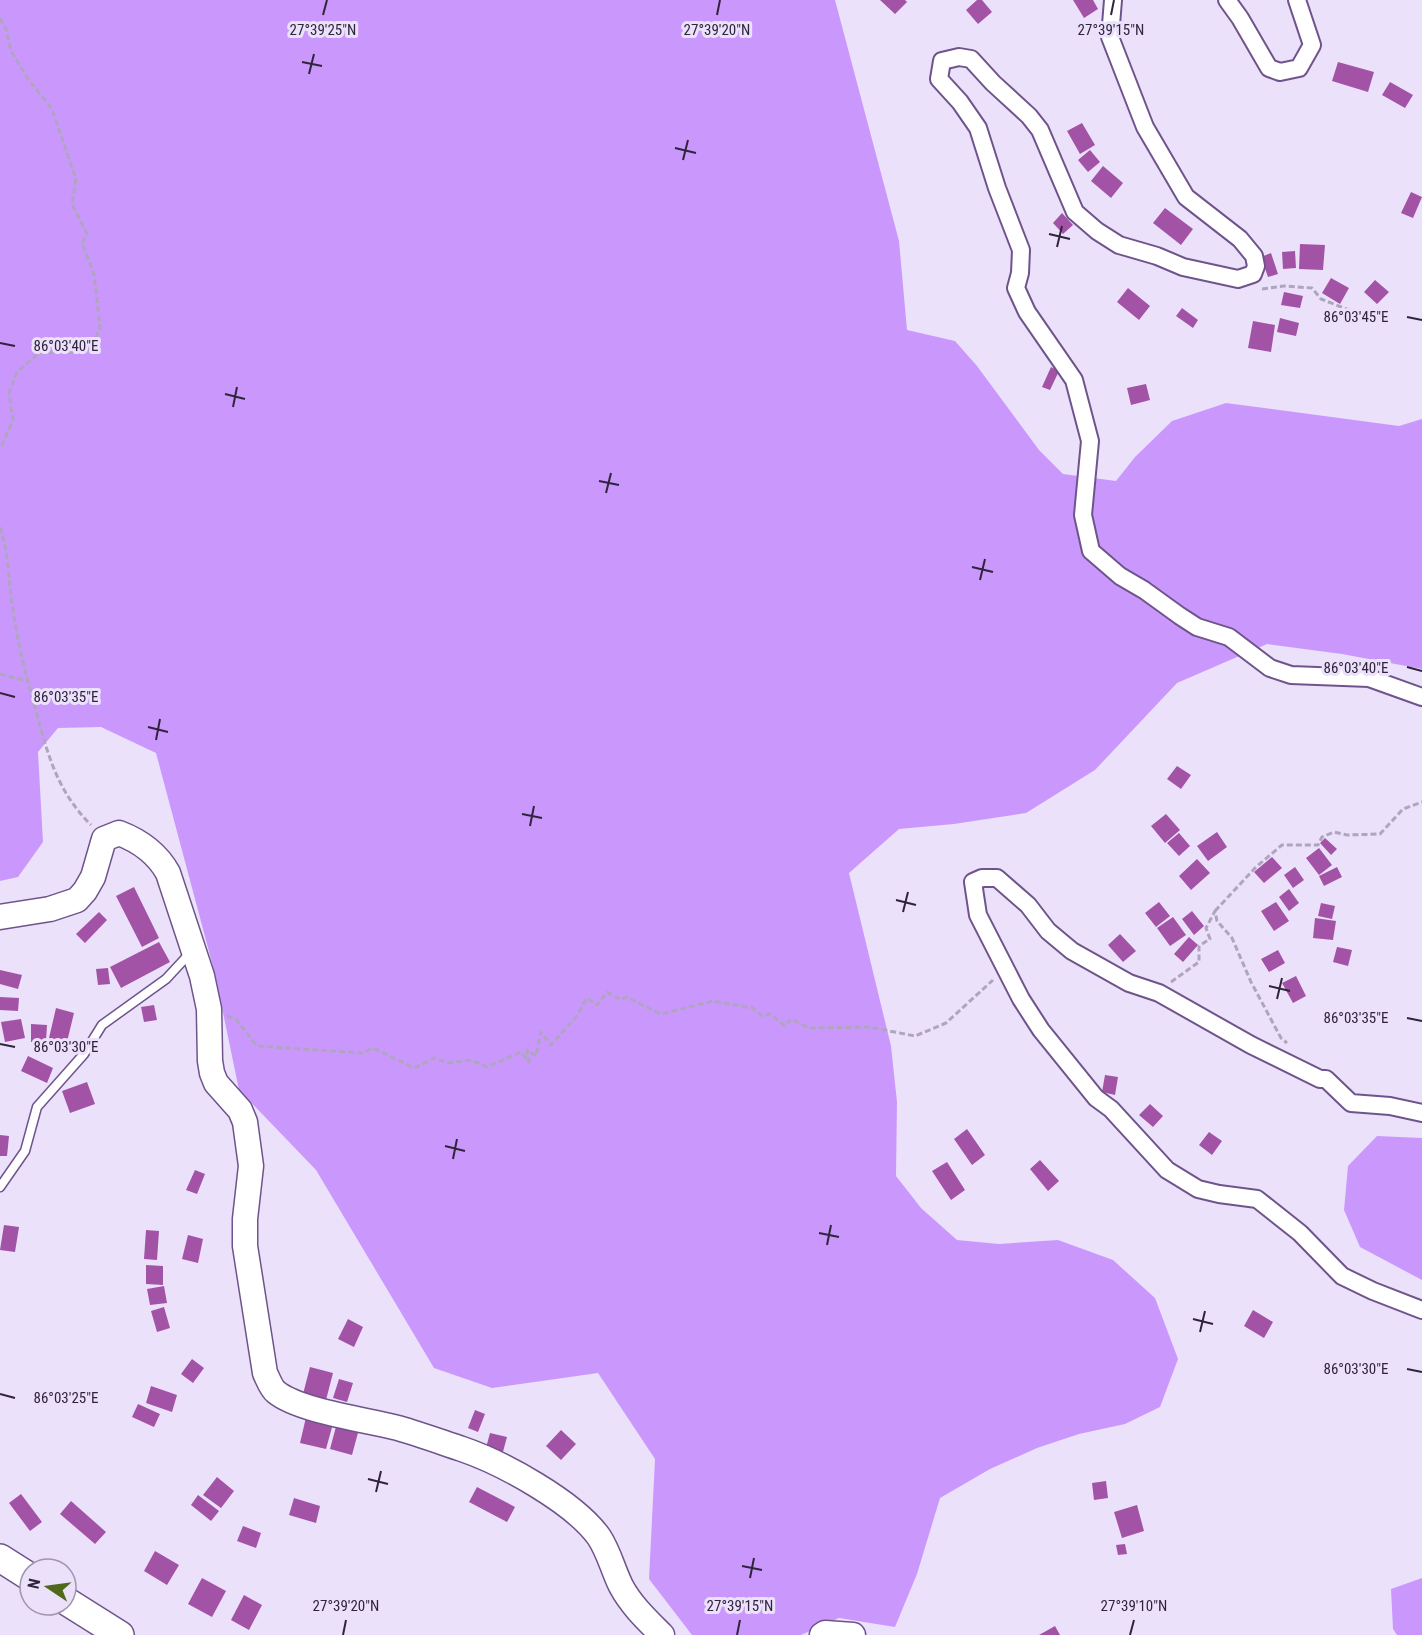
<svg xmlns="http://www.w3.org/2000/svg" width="1422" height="1635" font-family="'Roboto Condensed',sans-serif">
	<rect width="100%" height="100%" fill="#ece1fb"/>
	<path fill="#ca98fd" d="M0,0H835L899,241L907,330L955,341L977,366L1039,450L1063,474L1116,481L1135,457L1172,421L1226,403L1399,426L1422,419V669L1342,654L1267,644L1177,683L1095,770L1026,813L954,824L899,829L849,873L891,1046L897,1102L896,1176L921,1208L957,1240L999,1244L1058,1240L1113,1260L1155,1298L1178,1359L1160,1407L1125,1424L1079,1434L1037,1448L990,1469L940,1498L917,1574L895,1627L839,1618L801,1635H692L649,1579L655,1459L598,1373L492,1388L434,1368L316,1170L239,1090L215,974L156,753L101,727L58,728L38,752L43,842L18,877L0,881Z
		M1377,1136L1422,1138V1280L1360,1247L1344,1210L1348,1166Z
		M1422,1578V1635H1397L1393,1629L1391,1589Z"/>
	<path fill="#a253a6" d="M880,0H905L907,2L895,14Z
		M977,0H982L992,12L978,24L966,10Z
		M1073,0H1093L1098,9L1084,18Z
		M1338,62L1374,72L1368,92L1332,81Z
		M1390,82L1413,95L1405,108L1382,95Z
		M1082,123L1095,145L1080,154L1067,131Z
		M1090,150L1100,162L1088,172L1078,160Z
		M1103,166L1123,183L1111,198L1091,181Z
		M1411,192L1422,197L1413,218L1401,213Z
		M1165,208L1193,229L1181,245L1153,223Z
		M1062,213L1073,225L1063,234L1053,223Z
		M1300,244L1325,245L1323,270L1299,269Z
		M1295,251L1296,268L1283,269L1282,252Z
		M1271,253L1278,274L1268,277L1261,257Z
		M1331,278L1349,288L1340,304L1322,293Z
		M1375,280L1389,292L1377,304L1364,292Z
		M1128,288L1150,306L1139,320L1117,302Z
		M1284,292L1303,296L1300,308L1281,305Z
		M1182,308L1198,320L1193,328L1176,316Z
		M1280,318L1299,323L1296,336L1277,332Z
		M1253,321L1275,325L1271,352L1248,348Z
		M1051,367L1059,371L1050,390L1042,387Z
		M1146,384L1150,400L1131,405L1127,388Z
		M1177,766L1191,775L1181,789L1167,779Z
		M1166,814L1180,830L1165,843L1151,826Z
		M1217,832L1227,847L1208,861L1197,846Z
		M1179,833L1190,846L1179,856L1167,843Z
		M1325,838L1337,849L1331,855L1320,843Z
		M1319,848L1332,865L1319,875L1306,858Z
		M1272,857L1282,868L1264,883L1254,872Z
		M1197,859L1210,873L1191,890L1179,876Z
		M1295,867L1304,880L1293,888L1284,875Z
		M1337,867L1342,877L1324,886L1319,876Z
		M134,887L159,938L142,947L116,896Z
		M1289,889L1299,903L1289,911L1279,897Z
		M1159,902L1170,916L1156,927L1145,913Z
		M1276,902L1289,921L1274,931L1261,911Z
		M1321,903L1335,906L1332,919L1318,916Z
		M1192,911L1204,926L1194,935L1182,919Z
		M99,912L107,920L85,943L76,934Z
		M1173,917L1186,935L1170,946L1157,928Z
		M1315,918L1336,921L1333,940L1313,938Z
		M1120,934L1136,951L1123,962L1108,945Z
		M1189,937L1198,945L1183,962L1174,954Z
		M159,942L170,962L121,988L110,967Z
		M1337,947L1352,950L1348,966L1333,962Z
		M1278,950L1285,963L1269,972L1261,959Z
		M108,968L110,984L98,985L96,969Z
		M0,970L22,975L18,989L0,984Z
		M1296,976L1306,996L1293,1003L1282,983Z
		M0,997L19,998L18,1011L0,1010Z
		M154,1005L157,1020L144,1022L141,1007Z
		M56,1008L74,1013L67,1042L49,1038Z
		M21,1019L25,1038L5,1042L1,1022Z
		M31,1024L47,1025L46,1042H31Z
		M28,1056L53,1068L47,1083L21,1071Z
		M1105,1075L1118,1077L1115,1095L1102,1092Z
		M87,1082L95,1104L70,1113L62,1091Z
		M1150,1104L1163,1116L1153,1127L1139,1115Z
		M967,1129L985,1155L972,1165L954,1139Z
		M1209,1132L1222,1141L1212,1155L1199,1145Z
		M0,1135L9,1136L7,1156H0Z
		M1040,1160L1059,1181L1048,1191L1030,1169Z
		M947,1162L965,1190L951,1200L932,1171Z
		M195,1170L205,1174L197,1194L186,1190Z
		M4,1225L19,1227L15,1252L0,1250Z
		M146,1230L159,1231L157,1260L144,1259Z
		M188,1235L203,1239L198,1263L182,1259Z
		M146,1265L163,1266V1285L146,1284Z
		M164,1286L167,1303L150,1305L147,1289Z
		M164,1307L170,1328L157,1332L151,1311Z
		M1253,1310L1273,1322L1264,1338L1244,1326Z
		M348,1319L363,1327L354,1347L338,1339Z
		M192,1359L204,1368L193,1383L181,1374Z
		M310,1367L333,1373L326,1400L303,1394Z
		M339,1379L353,1383L347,1402L333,1398Z
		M151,1386L177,1395L172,1412L146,1403Z
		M138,1404L160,1414L154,1427L132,1417Z
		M475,1410L485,1414L478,1432L468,1428Z
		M307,1413L334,1420L326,1449L300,1443Z
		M337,1423L359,1429L352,1455L330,1449Z
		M561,1430L576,1444L561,1460L546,1446Z
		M490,1433L507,1437L501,1459L484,1455Z
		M217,1477L234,1491L221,1508L203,1495Z
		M1106,1481L1108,1498L1094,1500L1092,1483Z
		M477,1487L515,1507L507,1522L469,1502Z
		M21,1494L42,1522L30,1531L9,1503Z
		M198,1495L219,1511L211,1521L191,1505Z
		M294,1498L320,1506L316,1523L289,1515Z
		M71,1501L106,1532L95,1544L60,1514Z
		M1137,1505L1144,1531L1122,1538L1114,1512Z
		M243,1526L261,1533L256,1548L237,1541Z
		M1125,1544L1127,1554L1118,1555L1116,1545Z
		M155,1551L179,1565L167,1585L144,1571Z
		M202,1578L226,1591L212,1617L188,1604Z
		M244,1595L262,1605L249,1630L231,1620Z
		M1055,1626L1060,1635H1039Z"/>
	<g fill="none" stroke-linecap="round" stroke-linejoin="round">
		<g stroke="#6f548c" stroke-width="11">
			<path id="service" d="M0,1187L25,1151L37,1107L84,1054L102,1025L166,979L192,951"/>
		</g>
		<g stroke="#6f548c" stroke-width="20">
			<path id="minor" d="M1113,0L1110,37L1145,127L1186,197L1240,239L1254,256L1256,266L1253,274L1238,279L1183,267L1157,256L1119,245L1097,231L1075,212L1040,130L1029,116L993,83L971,59L959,57L942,61L939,79L960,102L978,128L997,188L1021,250L1020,273L1016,288L1027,312L1074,380L1090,441L1083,515L1091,551L1120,576L1144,590L1180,616L1197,627L1229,637L1270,668L1291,675L1369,678L1422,697
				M1227,0L1240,18L1269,68L1280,72L1299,68L1312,45L1297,0
				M1422,1113L1390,1106L1351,1103L1326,1079H1320L1251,1045L1159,993L1129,983L1072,951L1048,931L1028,905L997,878H982L973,882L978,915L1021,999L1041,1030L1096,1098L1111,1109L1167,1170L1198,1189L1219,1194L1257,1199L1300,1233L1342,1276L1373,1291L1422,1310"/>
		</g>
		<g stroke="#6f548c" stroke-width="27">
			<path id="secondary" d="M0,917L50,909L77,900L85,891L93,877L104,839L119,833C140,841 157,853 168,873L202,976L209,1009L210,1061L212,1073L216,1083L240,1110L245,1122L251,1166L245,1219V1246L265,1373C268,1379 271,1388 276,1392C299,1411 367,1420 398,1428C419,1434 441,1442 462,1449C503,1463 574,1502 599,1537C609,1552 613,1570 621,1586C631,1605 647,1620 662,1635
				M822,1635L825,1633L853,1635"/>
		</g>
		<g stroke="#6f548c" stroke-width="30">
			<path id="primary" d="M0,1558L30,1577
				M66,1601L120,1635"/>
		</g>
		<path stroke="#b0a5be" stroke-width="3" stroke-dasharray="6 3" stroke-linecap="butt" d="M0,18L6,29L11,51L28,79L52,109L76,179L72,204L87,234L82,243L94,274L100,327L92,348L73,352L39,353L17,372L9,393L13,420L0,449
			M1262,289L1284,286L1312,288L1321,299L1349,310L1368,314
			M0,527C9,552 8,578 12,604C17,639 25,673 35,707C47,752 56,790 91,825
			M0,674L27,681
			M1215,911L1256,867L1282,845H1318L1322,837L1334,832L1347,835L1380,834L1403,809L1422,802
			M1171,982L1199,962V946L1210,939L1206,928L1215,911L1217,921L1232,938L1251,982L1281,1038L1287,1043
			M227,1016L236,1019L257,1046L362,1053L373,1048L414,1068L434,1058L449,1063L471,1060L487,1067L521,1052L529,1062L527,1050L536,1056L541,1032L551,1045L576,1017L587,998L597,1005L607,992L621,1000L626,997L661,1014L713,1001L753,1008L762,1016L770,1014L785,1026L791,1019L809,1028L869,1027L915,1036L946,1023L993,980"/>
		<use href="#service" stroke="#fff" stroke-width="8"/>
		<use href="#minor" stroke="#fff" stroke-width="16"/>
		<use href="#secondary" stroke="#fff" stroke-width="24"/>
		<use href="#primary" stroke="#fff" stroke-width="27"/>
	</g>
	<path fill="none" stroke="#30243c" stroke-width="2" d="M323,15L327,0M717,15L720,0M1111,15L1114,0M302,62L322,66M309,74L314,54M675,148L696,153M683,160L688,140M1049,234L1070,239M1057,247L1062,226M1407,317L1422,320M0,343L15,346M225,394L245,399M233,407L237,387M599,481L619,485M606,493L611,473M972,567L993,572M980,580L985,559M1407,667L1422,671M0,693L15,697M148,727L168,732M156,740L160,719M522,814L542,818M530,826L534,806M896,900L916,905M903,912L908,892M1269,986L1290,991M1277,999L1282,978M1407,1018L1422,1021M0,1044L15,1047M445,1146L465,1151M453,1159L457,1139M819,1233L839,1237M827,1245L831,1225M1193,1319L1213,1324M1200,1332L1205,1311M1407,1369L1422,1372M0,1394L15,1398M368,1479L388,1484M376,1492L381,1471M742,1566L762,1570M750,1578L754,1558M343,1635L346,1620M737,1635L740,1620M1130,1635L1134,1620"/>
	<g font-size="15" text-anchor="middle" fill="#30243c" stroke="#ece1fb" stroke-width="6" stroke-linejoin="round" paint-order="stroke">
		<text x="323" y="35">27°39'25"N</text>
		<text x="717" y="35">27°39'20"N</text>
		<text x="1111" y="35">27°39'15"N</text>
		<text x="1356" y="322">86°03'45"E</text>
		<text x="66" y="351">86°03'40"E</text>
		<text x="1356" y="673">86°03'40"E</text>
		<text x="66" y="702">86°03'35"E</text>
		<text x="1356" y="1023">86°03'35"E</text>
		<text x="66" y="1052">86°03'30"E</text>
		<text x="1356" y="1374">86°03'30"E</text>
		<text x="66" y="1403">86°03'25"E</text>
		<text x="346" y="1611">27°39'20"N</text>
		<text x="740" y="1611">27°39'15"N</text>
		<text x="1134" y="1611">27°39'10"N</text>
	</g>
	<g transform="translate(48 1587) rotate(283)"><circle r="28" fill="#ece1fb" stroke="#a195af" stroke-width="1.5"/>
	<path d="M0-4.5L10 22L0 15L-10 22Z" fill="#50691a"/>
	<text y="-9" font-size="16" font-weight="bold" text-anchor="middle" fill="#30243c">N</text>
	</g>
</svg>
